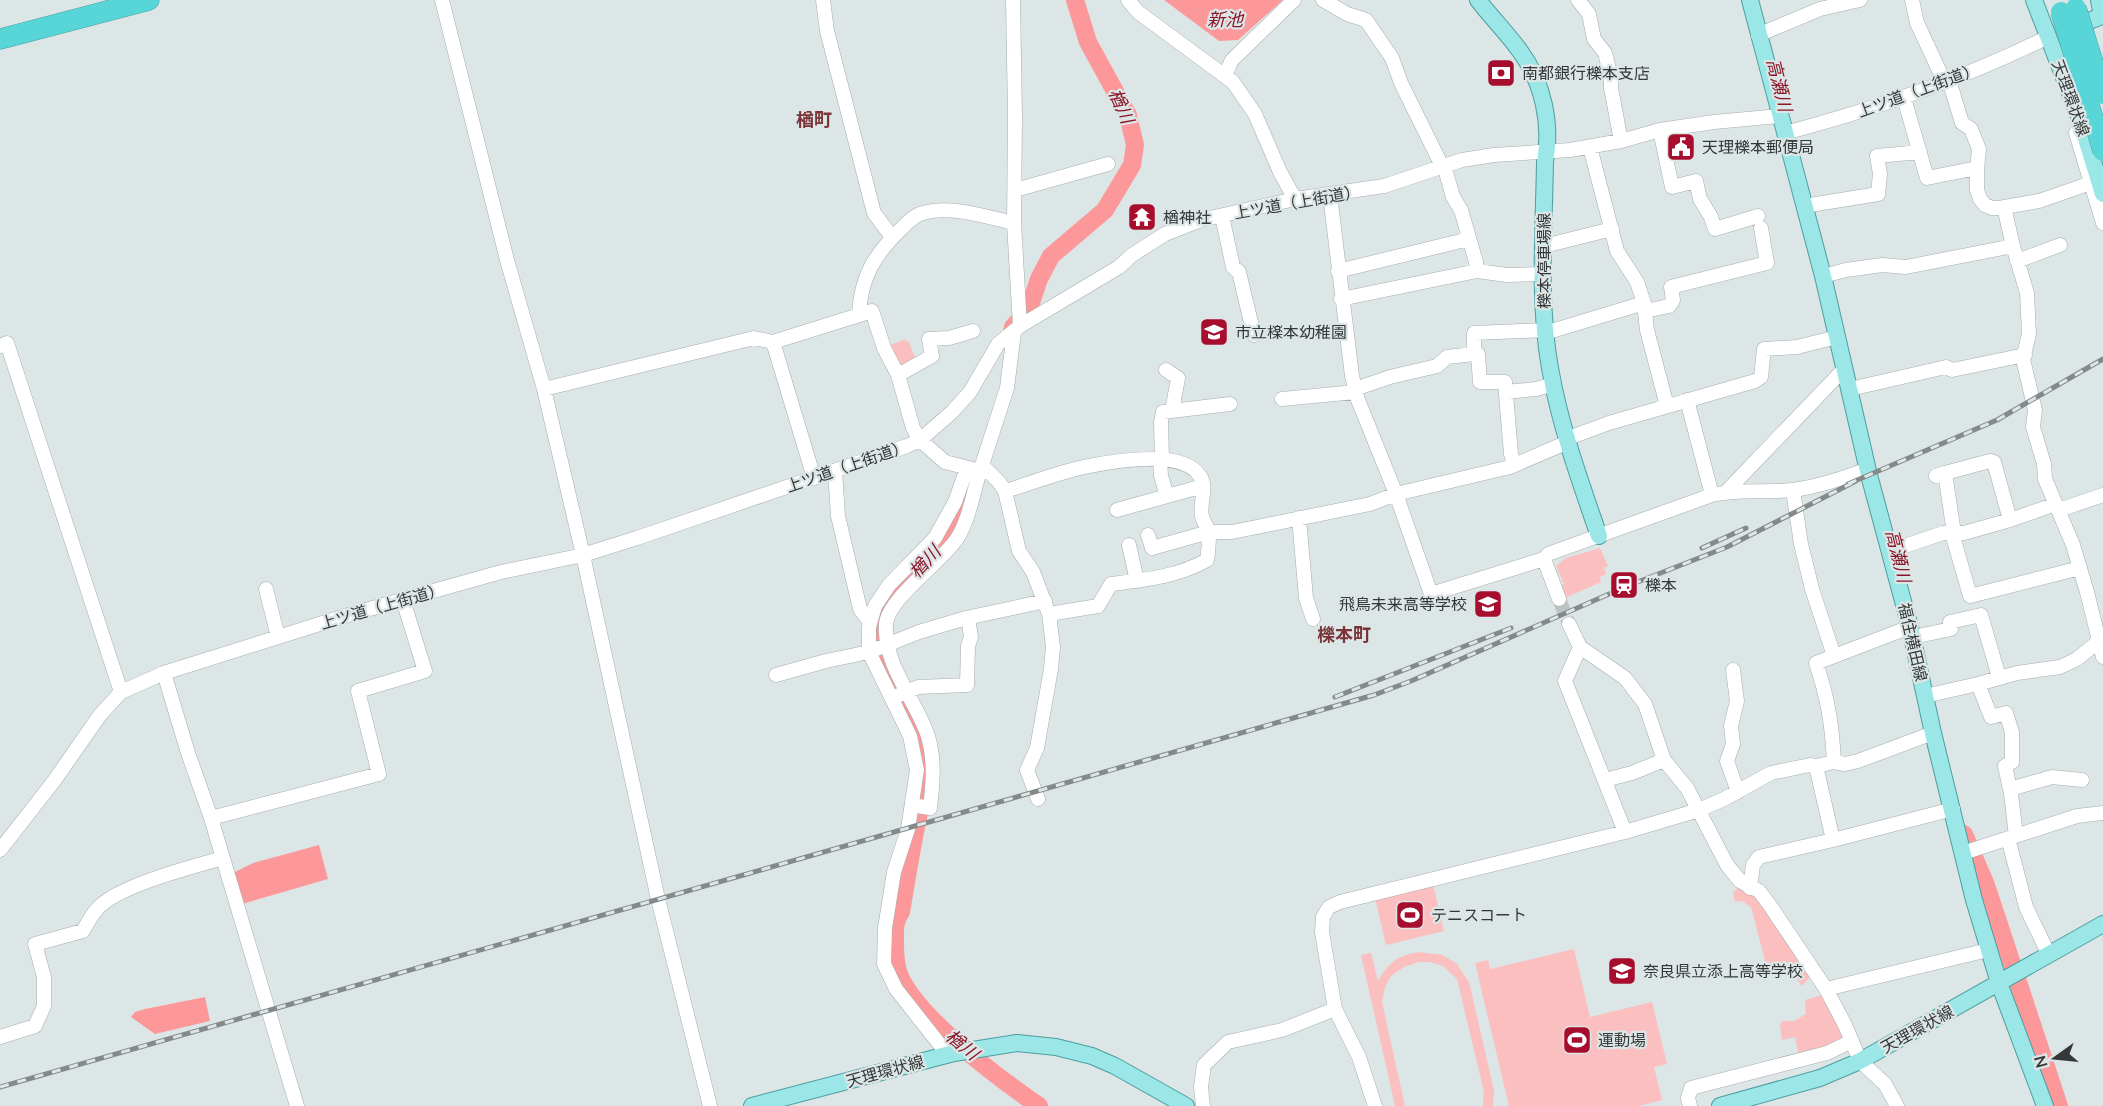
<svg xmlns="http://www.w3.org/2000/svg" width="2103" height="1106" font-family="'Nunito Sans','Noto Sans JP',sans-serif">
	<rect width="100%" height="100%" fill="#dde6e6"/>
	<path fill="#fbbfbf" d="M906,339L907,342H909L917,363L898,373L885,347Z
		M1600,548L1608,566L1604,568L1606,574L1600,577L1601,582L1563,599L1559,588L1564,584L1556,566L1566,558Z
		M1433,884L1444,931L1386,945L1375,898Z
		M1739,886L1756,895L1810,977L1803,985H1801C1790,967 1783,979 1768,972L1751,907L1742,901L1735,902L1733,893Z
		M1574,949L1590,1017L1652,1002L1667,1064L1654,1067L1662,1100L1639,1106H1509L1475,963L1488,960L1490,969Z
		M1419,952L1442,955L1456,963L1469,982L1494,1090L1493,1106H1483L1484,1092L1457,979L1443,966L1430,962H1419L1404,967L1391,976L1385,987L1382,1002L1405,1106H1395L1361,955L1371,953L1378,981C1390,962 1396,956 1419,952Z
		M1822,995L1846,1035L1842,1042L1799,1057L1795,1037L1782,1040L1780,1025L1782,1021H1794L1806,1014L1805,1000Z"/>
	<path fill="#fd989a" d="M1164,0H1283L1238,40L1219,41Z
		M319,845L328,879L242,904L233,873L253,863Z
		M205,997L210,1021L155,1034L131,1017L135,1012L145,1009Z"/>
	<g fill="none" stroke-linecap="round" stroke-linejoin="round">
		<path stroke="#fd989a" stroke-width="18" d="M1012,332L1013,327L1029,309L1039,279L1051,256L1105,210L1132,165L1135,145L1128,115L1088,42L1075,0
			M975,471C967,494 961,522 947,542C925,573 878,591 876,633C874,669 918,719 925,759C928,780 921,802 917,822C911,852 906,882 901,912C894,921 895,931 895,942C895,953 895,964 899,974C915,1016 1001,1080 1039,1106
			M1964,834L1986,885L2059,1106"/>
		<path stroke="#bbc3c3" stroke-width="14" stroke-dasharray="14 7" stroke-linecap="butt" d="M1559,599L1569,624"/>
		<g stroke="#a5adad" stroke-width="15">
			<path id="minor" d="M442,0L507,260L544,389L583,555L658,899L710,1106
				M823,0L827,31L874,213L892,237
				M1013,0L1015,116L1014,223L1020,326
				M1128,0L1138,12L1233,82L1255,114L1280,172L1295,199
				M1323,0L1347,14L1366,20L1392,58L1401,83L1442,166
				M1578,0L1589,14L1594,39L1605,53L1611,77V88L1621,141
				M1912,0L1917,23L1945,83
				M1758,35L1820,9L1860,0
				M1225,75L1232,60L1294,0
				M1949,80L1962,123L1971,129L1979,149L1977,170V190L1980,199L1985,205L1992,208H1999L2039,201L2091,183
				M1904,98L1927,178L1977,168
				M1660,130L1672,187L1696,181L1700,199L1711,217L1715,229L1758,216
				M1785,133C1876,109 1963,79 2048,37
				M2076,133L2103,223
				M1590,147L1617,251L1637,282L1644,303L1647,330L1667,406
				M1444,165L1453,197L1461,210L1476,262L1477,271
				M1015,190L1108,164
				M1330,195L1352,376L1358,400L1396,494L1431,594L1544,559
				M1804,206L1878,194L1880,174L1877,156L1920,152
				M2004,207L2013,246L2027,293L2029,334L2023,359L2035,410L2033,427L2044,464L2045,479L2073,545L2087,592L2103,657
				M1222,216L1233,267L1239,272L1254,335
				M1544,246L1612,229
				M2017,261L2060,245
				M1338,271L1469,239
				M1823,276L1846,270L1882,265L1906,267L2013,246
				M1341,299L1477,271L1507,275L1544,274
				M1645,311L1669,306L1673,300L1671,287L1767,263L1761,228
				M859,314C861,277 874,255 901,229C907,223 914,215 923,213C952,205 986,217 1014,223
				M1545,333L1644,303
				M773,342L814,478
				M0,346L7,343L121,692
				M1474,354H1478L1480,382H1505L1511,454L1514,465
				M1166,370L1178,378L1172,411
				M898,375L932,356L929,339L949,338L973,331
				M544,389L754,338L773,342L872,311L884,348L898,375L913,428L920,440L945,462L980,471L982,465L999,482L1005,491L1019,551L1033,572L1049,614L1053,647L1051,669L1037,748L1027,770L1038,799
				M1355,389L1390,377L1437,366L1447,357L1474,354V333L1545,330
				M1850,389L1946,367L1952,370L2025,355
				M1506,392L1536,389L1554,384
				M1282,399L1356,392
				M1687,400L1712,495
				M1160,459L1161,476L1167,496
				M1162,459L1161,422L1163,412L1230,404
				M982,465L1007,388L1014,332
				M835,471L838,516L860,609L870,622
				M1945,473L1990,461L1994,462L2010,520
				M1936,476L1945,473L1954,533
				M1793,490L1801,544L1812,589L1834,656
				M1005,491C1033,483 1061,471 1089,466C1115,461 1183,449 1200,476C1208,488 1199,503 1202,516C1203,522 1208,527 1209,533C1209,540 1208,554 1207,560C1177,577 1144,580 1111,584L1098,606L1049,614
				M1726,492L1845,368
				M1117,510L1203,486
				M2059,510L2103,495
				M1299,518L1306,598L1313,619
				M1952,533L1970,596L2080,568
				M1148,535L1152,548L1209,532H1232L1370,504L1396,494L1510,467L1568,442L1571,437L1609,423L1755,381L1761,377L1764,349L1797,347L1837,337
				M1129,545L1137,581
				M1890,551L1943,533H1964L2010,520L2056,504
				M266,589L278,637
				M1559,599L1544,559L1548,554L1712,495C1738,489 1765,493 1792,490C1818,487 1843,478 1868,469
				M1569,624L1580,647L1625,678L1645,704L1664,760L1687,788L1727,865L1740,881L1759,891L1769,904L1826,989L1845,1025L1860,1061L1885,1084L1897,1106
				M1913,637L1951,629L1950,622L1981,615L1999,677
				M1580,647L1565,681L1625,832
				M1733,670L1737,701L1731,726L1733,744L1727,761L1738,792
				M164,673L188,753L211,818L297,1106
				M776,675L826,661L869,652L919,632L966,618L1045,601
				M1978,684L1991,717L2006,713L2012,732V762L2005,766L2011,794L2016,836
				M899,695L918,687L967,685L968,646L971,637L969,624L966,618
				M1925,696L1978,684L2017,673L2060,667L2077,659L2099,641L2103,640
				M1834,762C1832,724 1828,699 1816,663L1910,627
				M1816,766L1833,840
				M1605,780L1632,773L1664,760
				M2010,789L2052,777L2082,780
				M912,805L930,808C933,783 935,760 928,736C916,700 883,665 886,624C888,599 940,563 956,540C969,521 973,493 980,471
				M211,818L379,774L358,691L425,671L403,600
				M2008,838L2026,907L2049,955
				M0,850L54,781L100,715L121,692L164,673L348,615L501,572L583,555L637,538L907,446L920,440L952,412L970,392L998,344L1020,326L1119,267L1132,255L1165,234L1201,220L1295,199L1384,186L1462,160L1494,155L1570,150L1621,141L1660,130L1714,122L1780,116
				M1963,853L2077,816L2103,813
				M1750,888L1753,865L1759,857L1833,840L1953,809
				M1826,989L1988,950
				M0,1037L35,1026L44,1006V977L35,944L83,931C87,924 92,914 98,908C120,885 192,867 223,858
				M948,1055L896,989L884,964L885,928L894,872L908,829L917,770L910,736L869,652V627L875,606L889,585L935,538L955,502L967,468
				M1203,1106L1201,1087L1204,1065L1228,1042L1282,1030L1335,1009
				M1375,1106L1359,1057L1335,1009L1322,932L1323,917L1329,907L1340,902L1625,832L1699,810L1724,799L1771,773L1810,765L1816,766L1834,762L1845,764L1858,761L1933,733
				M1690,1106L1688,1098L1691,1088L1827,1053L1852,1041"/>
		</g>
		<g stroke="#4c9e9f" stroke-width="18">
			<path id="major" d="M1478,0C1491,17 1507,33 1520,51C1543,82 1552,124 1545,162C1544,230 1538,301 1550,368C1560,426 1580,481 1599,536
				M1750,0L1823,276L1869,475L1910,627L1933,733L1974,900L1999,983L2045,1106
				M2034,0L2080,119L2103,194
				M2071,28L2102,16L2099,0
				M752,1106L954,1053L1017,1043L1056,1047L1092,1056L1115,1066L1186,1106
				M1720,1106L1820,1078L1860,1061L2103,924"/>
		</g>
		<g stroke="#4c9e9f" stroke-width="21">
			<path id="highway" d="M0,39L149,0"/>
		</g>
		<use href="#minor" stroke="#fff" stroke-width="14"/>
		<use href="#major" stroke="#9be6e7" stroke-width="16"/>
		<use href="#highway" stroke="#58d5d7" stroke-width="20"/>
		<g stroke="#848989" stroke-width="5">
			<path id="rail" d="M1848,484L1997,420L2103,359
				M1702,548L1746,528
				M1335,697L1511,628
				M0,1087L1374,695L1411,681L1625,587L1727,547L1856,481"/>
		</g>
		<use href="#rail" stroke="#dde6e6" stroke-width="3" stroke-dasharray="9" stroke-linecap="butt"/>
		<g stroke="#4c9e9f" stroke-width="21" stroke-linecap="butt">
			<path id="highway-bridge" d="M2076,8L2103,94
				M2061,12L2103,151"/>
		</g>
		<use href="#highway-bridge" stroke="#58d5d7" stroke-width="20"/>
	</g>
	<defs>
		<g id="bank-square" transform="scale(1.5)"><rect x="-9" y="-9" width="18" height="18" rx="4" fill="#a70e2e" stroke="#dde6e6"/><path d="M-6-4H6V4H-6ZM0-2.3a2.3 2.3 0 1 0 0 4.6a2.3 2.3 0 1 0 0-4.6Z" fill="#fff"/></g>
		<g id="civic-square" transform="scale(1.5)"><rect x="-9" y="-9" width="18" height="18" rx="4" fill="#a70e2e" stroke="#dde6e6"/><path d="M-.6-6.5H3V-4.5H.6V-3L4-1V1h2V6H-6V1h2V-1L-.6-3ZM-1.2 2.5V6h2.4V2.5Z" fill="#fff"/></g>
		<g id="temple-square" transform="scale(1.5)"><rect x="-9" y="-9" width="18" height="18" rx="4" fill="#a70e2e" stroke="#dde6e6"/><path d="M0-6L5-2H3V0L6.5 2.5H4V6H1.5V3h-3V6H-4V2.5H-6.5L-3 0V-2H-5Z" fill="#fff"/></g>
		<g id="school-square" transform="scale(1.5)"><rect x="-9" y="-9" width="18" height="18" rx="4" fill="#a70e2e" stroke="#dde6e6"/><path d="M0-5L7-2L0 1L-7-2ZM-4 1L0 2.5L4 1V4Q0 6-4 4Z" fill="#fff"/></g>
		<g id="station-square" transform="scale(1.5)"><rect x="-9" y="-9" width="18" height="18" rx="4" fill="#a70e2e" stroke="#dde6e6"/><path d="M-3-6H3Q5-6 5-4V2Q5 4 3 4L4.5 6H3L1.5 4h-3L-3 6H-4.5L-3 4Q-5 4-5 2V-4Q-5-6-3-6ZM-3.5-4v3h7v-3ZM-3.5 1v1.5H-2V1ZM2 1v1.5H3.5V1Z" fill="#fff"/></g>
		<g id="stadium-square" transform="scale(1.5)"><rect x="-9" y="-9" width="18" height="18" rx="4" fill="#a70e2e" stroke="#dde6e6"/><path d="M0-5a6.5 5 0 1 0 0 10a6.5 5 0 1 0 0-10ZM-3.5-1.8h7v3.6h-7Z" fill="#fff"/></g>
	</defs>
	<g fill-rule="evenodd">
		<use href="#bank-square" x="1501" y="73"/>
		<use href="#civic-square" x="1681" y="147"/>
		<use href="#temple-square" x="1142" y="217"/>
		<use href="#school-square" x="1214" y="332"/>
		<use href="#station-square" x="1624" y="585"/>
		<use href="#school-square" x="1488" y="604"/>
		<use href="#stadium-square" x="1410" y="915"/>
		<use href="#school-square" x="1622" y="971"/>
		<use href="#stadium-square" x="1577" y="1040"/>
	</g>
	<g text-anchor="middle" stroke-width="4.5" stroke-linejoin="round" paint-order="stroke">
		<g font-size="16" fill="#353838" stroke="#dde6e6" text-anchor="start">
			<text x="1522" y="79">南都銀行櫟本支店</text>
			<text x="1702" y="153">天理櫟本郵便局</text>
			<text x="1163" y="223">楢神社</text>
			<text x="1235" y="338">市立檪本幼稚園</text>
			<text x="1645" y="591">櫟本</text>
			<text x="1467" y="610" text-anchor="end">飛鳥未来高等学校</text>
			<text x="1431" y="921">テニスコート</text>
			<text x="1643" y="977">奈良県立添上高等学校</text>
			<text x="1598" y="1046">運動場</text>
		</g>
		<g font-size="16" fill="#353838" stroke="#dde6e6">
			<text transform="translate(1918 90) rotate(-20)" y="6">上ツ道（上街道）</text>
			<text transform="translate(2071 98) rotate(70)" y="6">天理環状線</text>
			<text transform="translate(1297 202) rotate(-10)" y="6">上ツ道（上街道）</text>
			<text transform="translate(1544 261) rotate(-90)" y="6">櫟本停車場線</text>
			<text transform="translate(847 466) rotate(-19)" y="6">上ツ道（上街道）</text>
			<text transform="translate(382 606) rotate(-16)" y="6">上ツ道（上街道）</text>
			<text transform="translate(1913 642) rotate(77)" y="6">福住横田線</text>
			<text transform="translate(1917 1029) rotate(-29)" y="6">天理環状線</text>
			<text transform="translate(885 1071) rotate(-15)" y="6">天理環状線</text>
		</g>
		<g font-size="18" font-style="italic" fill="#8c1629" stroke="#dde6e6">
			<text x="1225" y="26">新池</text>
			<text transform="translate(1779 85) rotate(76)" y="6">高瀬川</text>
			<text transform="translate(1121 106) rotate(66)" y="6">楢川</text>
			<text transform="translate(1898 556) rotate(76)" y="6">高瀬川</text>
			<text transform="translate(925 562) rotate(-47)" y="6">楢川</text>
			<text transform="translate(962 1045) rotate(39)" y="6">楢川</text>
		</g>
		<g font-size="18" font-weight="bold" fill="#7b3437" stroke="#dde6e6">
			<text x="814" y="126">楢町</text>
			<text x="1344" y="641">櫟本町</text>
		</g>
	</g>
	<g transform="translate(2055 1058) rotate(255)" stroke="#dde6e6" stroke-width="4.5" paint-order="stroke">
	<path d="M0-4.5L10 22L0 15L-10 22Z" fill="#353838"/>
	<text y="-9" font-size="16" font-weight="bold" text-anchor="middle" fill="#353838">N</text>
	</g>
</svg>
